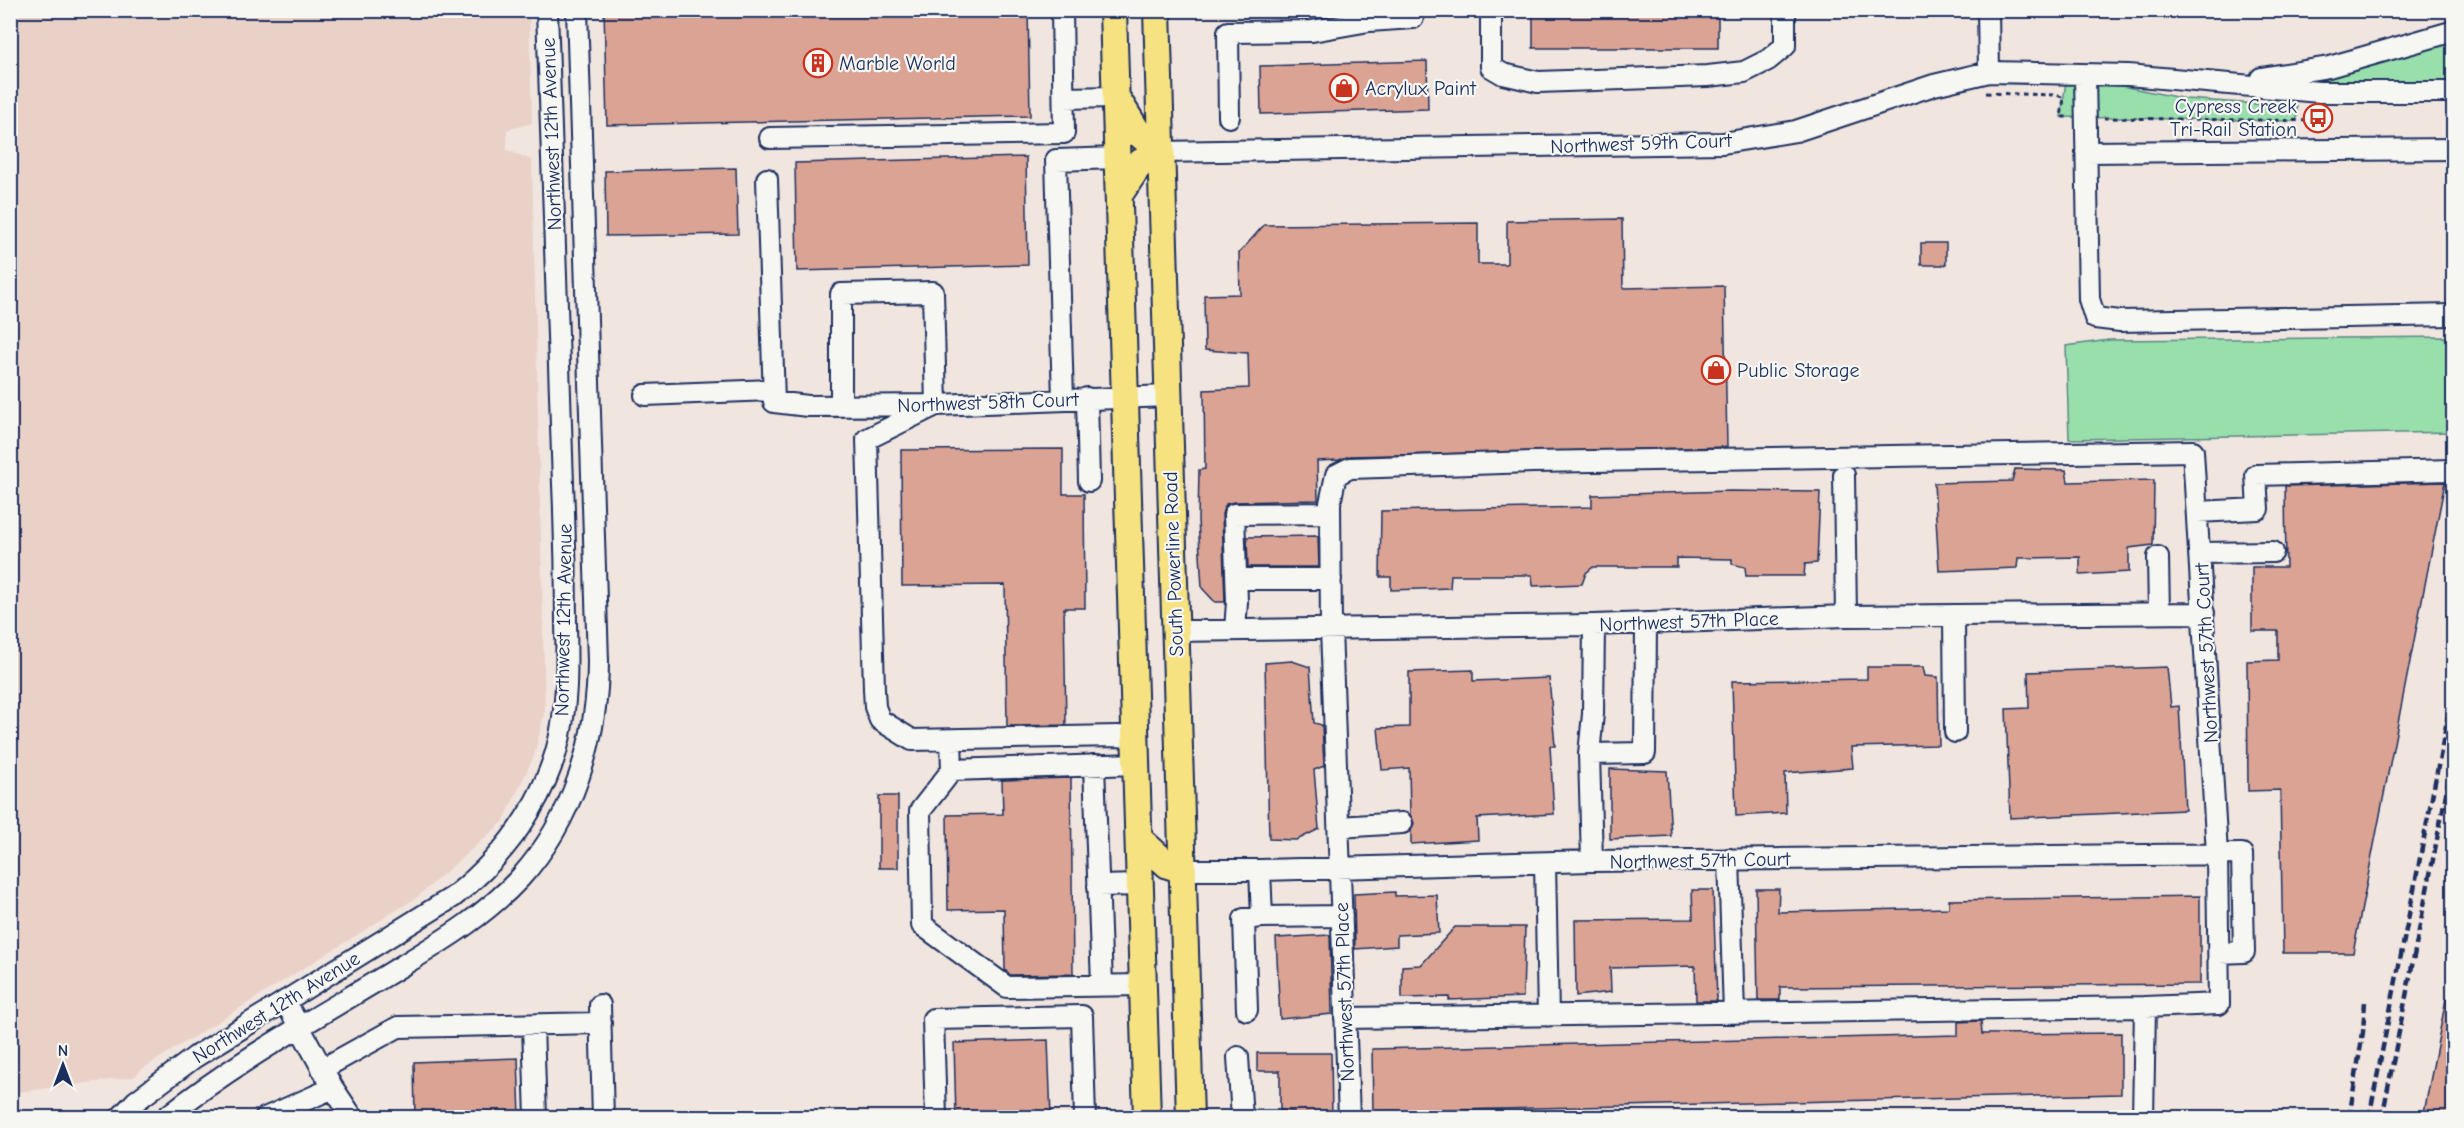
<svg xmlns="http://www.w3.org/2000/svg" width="2464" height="1128" font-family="'Comic Neue',sans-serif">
	<rect width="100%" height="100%" fill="#f1e5df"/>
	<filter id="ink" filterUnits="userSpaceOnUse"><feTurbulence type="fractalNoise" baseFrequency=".0167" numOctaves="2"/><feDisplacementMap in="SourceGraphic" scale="12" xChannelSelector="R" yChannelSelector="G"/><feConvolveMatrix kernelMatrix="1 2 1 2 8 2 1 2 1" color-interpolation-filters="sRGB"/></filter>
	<g filter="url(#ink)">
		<path fill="#ead1c8" d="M10,11H529L532,123L507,130V150L532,160L545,710L534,756L503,822L416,898L142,1069L134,1077L11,1093Z"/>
		<path fill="#99dfac" stroke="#5a8785" stroke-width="1.5" d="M2453,31V92H2319L2329,67Z
			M2066,81H2097L2186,99L2297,107V121L2061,117Z
			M2453,337V432L2069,439L2066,346L2109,340Z"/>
		<path fill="#dba394" stroke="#1b2f5e" stroke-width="1.5" d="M604,10H1028L1030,116L607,125Z
			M1533,10H1718V48H1533Z
			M1427,61L1428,109L1261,114L1260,66Z
			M1026,157L1028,265L797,271L795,163Z
			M736,168L738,234L606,236L605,171Z
			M1622,219L1623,288L1724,286L1727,447L1350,456L1339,460L1317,461L1318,500L1234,502L1226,504L1222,514L1225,602H1215L1202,588L1198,520L1199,470L1205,469L1204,390L1249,388L1248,353L1205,350L1204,295L1240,294L1239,253L1264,225L1478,223V264H1507V221Z
			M1921,243H1946V265H1921Z
			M1063,449V494H1084L1085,608H1064L1066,725L1007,726L1005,585L902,586L901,450Z
			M2015,469L2066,470L2068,482L2154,480L2153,545L2129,548V572L2080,575V557L2018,558L2017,568L1939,571L1934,483L2012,481Z
			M2445,482L2353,953H2283L2280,790L2248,791L2247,661L2278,660V631H2252V567H2286L2285,486Z
			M1731,491L1820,492L1817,563L1805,564L1804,576H1746L1745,567L1732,564V559L1677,558V567H1593L1586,573L1582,584L1533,586L1532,575H1451L1450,588L1391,590V577H1380L1381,511L1592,507V495Z
			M1318,536L1319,567H1248L1247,537Z
			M1292,661L1310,667L1314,723L1322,725L1324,766L1314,770L1319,829L1297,840L1269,839L1265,663Z
			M1867,667H1923L1925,676L1938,677L1939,745L1851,747L1853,768L1785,773L1786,813L1736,816L1732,681L1867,679Z
			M2167,667L2171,707L2179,706L2185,810L2010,818L2006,709L2029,708L2028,672Z
			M1473,670V681L1549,678L1555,746H1550L1554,814L1477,818L1478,840L1411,844V831L1414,823L1410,815L1409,768L1382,770L1378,728L1409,727V672Z
			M1610,769L1667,771L1671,836L1610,839Z
			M1071,778L1073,974L1010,975L1005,970L1004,909L948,910L947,815L1003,814L1002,780Z
			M879,796H898V868H879Z
			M1756,889H1779L1778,912L1949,908V900L2200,896V984L1780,987V1000H1758Z
			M1692,890H1713L1717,1001H1696L1695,966L1610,968L1611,992L1576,996L1575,920L1693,919Z
			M1395,892V896L1437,895L1439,933L1397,935V946L1355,949L1354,894Z
			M1455,927H1525L1523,997L1449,1000V997L1402,998V966L1421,965Z
			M1330,935L1332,1014L1280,1019L1276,938Z
			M2446,999H2454V1118H2423Z
			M1981,1021L1982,1034L2121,1033V1094L1373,1112L1372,1049L1958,1035V1022Z
			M1048,1040L1051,1118H956L954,1043Z
			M1257,1053H1331L1332,1118H1293L1294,1112L1280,1110V1071H1257Z
			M518,1058L520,1118H415L414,1062Z"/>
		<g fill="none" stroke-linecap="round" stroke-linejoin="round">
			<g stroke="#1b2f5e" stroke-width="24">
				<path id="minor" d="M1491,10V67L1503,74L1538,82L1708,76L1744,72L1768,60L1785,46V10
					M1988,10L1989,72
					M2085,75L2089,299L2095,318L2120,321L2454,315
					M2261,78L2329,67L2454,31
					M1064,98L1115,97
					M1229,117L1228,32L1312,31L1369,21L1413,18V10
					M770,138L1064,133L1062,10
					M1160,152L1723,143L1796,131L1934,85L1989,72L2128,75L2319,92H2454
					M2086,152L2454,149
					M767,179L774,402L808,406L936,405L1168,396
					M645,395L773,390
					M1087,398L1089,481
					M1063,399L1056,160L1117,158
					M841,406V294L933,292L936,405L867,439L874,689L875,707L880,720L912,740L1118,736L1136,738
					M1844,475L1846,616
					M2197,512L2258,509L2256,475L2452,470
					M2200,553L2273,552
					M2158,557L2159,613
					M1236,579H1331
					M1954,615L1955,732
					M1235,630L1237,602L1234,514L1330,513
					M1175,631L1594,625L1846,616L2204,613
					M951,740L952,770L920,811L922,925L1007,987L1144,985
					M1589,754L1593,714L1594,625
					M1094,765L1102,985
					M952,770L1136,764
					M1339,827L1402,823
					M1729,859L1734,1013
					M1592,861L1589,754L1645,753L1646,623
					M1545,863L1548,1016
					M1183,870H1260L1592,861L2242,854L2244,952L2219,953
					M1260,870L1262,917L1342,916
					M1098,886L1140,885
					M285,1001L333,1088L353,1118
					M600,1005L603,1118
					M1247,1010L1244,919L1262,917
					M1345,1018L2145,1007
					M533,1025L536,1118
					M1238,1057L1242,1118
					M322,1069L398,1027L601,1023
					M120,1118L136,1101L195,1057L453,897C501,859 538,811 556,752C568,710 567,666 566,623C566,576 565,530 563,484C558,326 552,168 547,10
					M165,1118C236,1061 318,1017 395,970C439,943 485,916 520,878C573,820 598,738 598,661L577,10
					M265,1118L333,1088
					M936,1118L933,1019L1082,1016L1085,1118
					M1349,1118L1331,629L1330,503L1336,475L1350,468L1533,462L2193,451L2217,854L2219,1004L2145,1007L2143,1118"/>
			</g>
			<g stroke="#1b2f5e" stroke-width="30">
				<path id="major" d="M1113,10L1147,1118
					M1157,10L1190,1118
					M1116,97L1139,134L1160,152
					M1119,195L1141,162L1160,152
					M1139,839L1168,865L1183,870"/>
			</g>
			<path stroke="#1b2f5e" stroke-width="3" stroke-dasharray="4.5 4.5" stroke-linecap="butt" d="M1986,93L2057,95L2064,98L2061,117H2067
				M2104,118L2329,121"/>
			<use href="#minor" stroke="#f6f6f2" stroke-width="20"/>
			<use href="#major" stroke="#f6e281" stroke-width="26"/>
			<path stroke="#1b2f5e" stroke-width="4.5" stroke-dasharray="9 4.5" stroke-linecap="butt" d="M2349,1118L2363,1032L2365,1001
				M2369,1118L2454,685
				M2382,1118L2454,753"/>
		</g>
	</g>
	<defs>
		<g id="building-ring" transform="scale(1.5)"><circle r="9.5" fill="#f6f6f2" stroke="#c8321e" stroke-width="1.5"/><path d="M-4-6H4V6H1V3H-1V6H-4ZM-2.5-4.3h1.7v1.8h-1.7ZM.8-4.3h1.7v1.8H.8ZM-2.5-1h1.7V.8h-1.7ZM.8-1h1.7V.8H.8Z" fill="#c8321e"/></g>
		<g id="shop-ring" transform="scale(1.5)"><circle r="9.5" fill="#f6f6f2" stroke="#c8321e" stroke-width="1.5"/><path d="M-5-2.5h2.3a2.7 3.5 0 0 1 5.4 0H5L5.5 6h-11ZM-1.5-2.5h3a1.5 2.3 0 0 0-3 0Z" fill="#c8321e"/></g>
		<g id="bus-ring" transform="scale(1.5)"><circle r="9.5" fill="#f6f6f2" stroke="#c8321e" stroke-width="1.5"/><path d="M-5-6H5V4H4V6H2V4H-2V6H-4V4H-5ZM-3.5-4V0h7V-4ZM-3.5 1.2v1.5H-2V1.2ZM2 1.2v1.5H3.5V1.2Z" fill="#c8321e"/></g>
	</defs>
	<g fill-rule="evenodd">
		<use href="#building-ring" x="818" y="63"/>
		<use href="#shop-ring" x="1344" y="88"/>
		<use href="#bus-ring" x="2318" y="118"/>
		<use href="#shop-ring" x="1716" y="370"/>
	</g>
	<g text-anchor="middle" stroke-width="4.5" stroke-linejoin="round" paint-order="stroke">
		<g font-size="20" fill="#1b2f5e" stroke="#f6f6f2" text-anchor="start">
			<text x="839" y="70">Marble World</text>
			<text x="1365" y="95">Acrylux Paint</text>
			<text x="2297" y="113" text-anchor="end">Cypress Creek<tspan x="2297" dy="23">Tri-Rail Station</tspan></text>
			<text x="1737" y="377">Public Storage</text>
		</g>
		<g font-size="20" fill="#1b2f5e" stroke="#f6f6f2">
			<text transform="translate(551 134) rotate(-92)" y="7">Northwest 12th Avenue</text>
			<text transform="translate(1641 143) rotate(-2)" y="7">Northwest 59th Court</text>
			<text transform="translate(988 402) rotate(-2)" y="7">Northwest 58th Court</text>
			<text transform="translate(1173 564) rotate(-92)" y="7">South Powerline Road</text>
			<text transform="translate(563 620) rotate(-89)" y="7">Northwest 12th Avenue</text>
			<text transform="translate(1689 621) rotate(-2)" y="7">Northwest 57th Place</text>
			<text transform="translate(2206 653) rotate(-93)" y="7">Northwest 57th Court</text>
			<text transform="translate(1700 860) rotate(-1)" y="7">Northwest 57th Court</text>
			<text transform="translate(1344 992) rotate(-92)" y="7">Northwest 57th Place</text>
			<text transform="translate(276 1007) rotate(-32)" y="7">Northwest 12th Avenue</text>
		</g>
	</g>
	<rect width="2464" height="1128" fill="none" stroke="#f6f6f2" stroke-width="36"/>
	<rect x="18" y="18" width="2428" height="1092" fill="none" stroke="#1b2f5e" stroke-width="2" filter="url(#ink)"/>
	<g transform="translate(63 1065)" stroke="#f6f6f2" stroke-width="4.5" paint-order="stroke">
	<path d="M0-4.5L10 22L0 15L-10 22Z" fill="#1b2f5e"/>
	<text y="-9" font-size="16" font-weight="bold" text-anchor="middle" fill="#1b2f5e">N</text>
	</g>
</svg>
